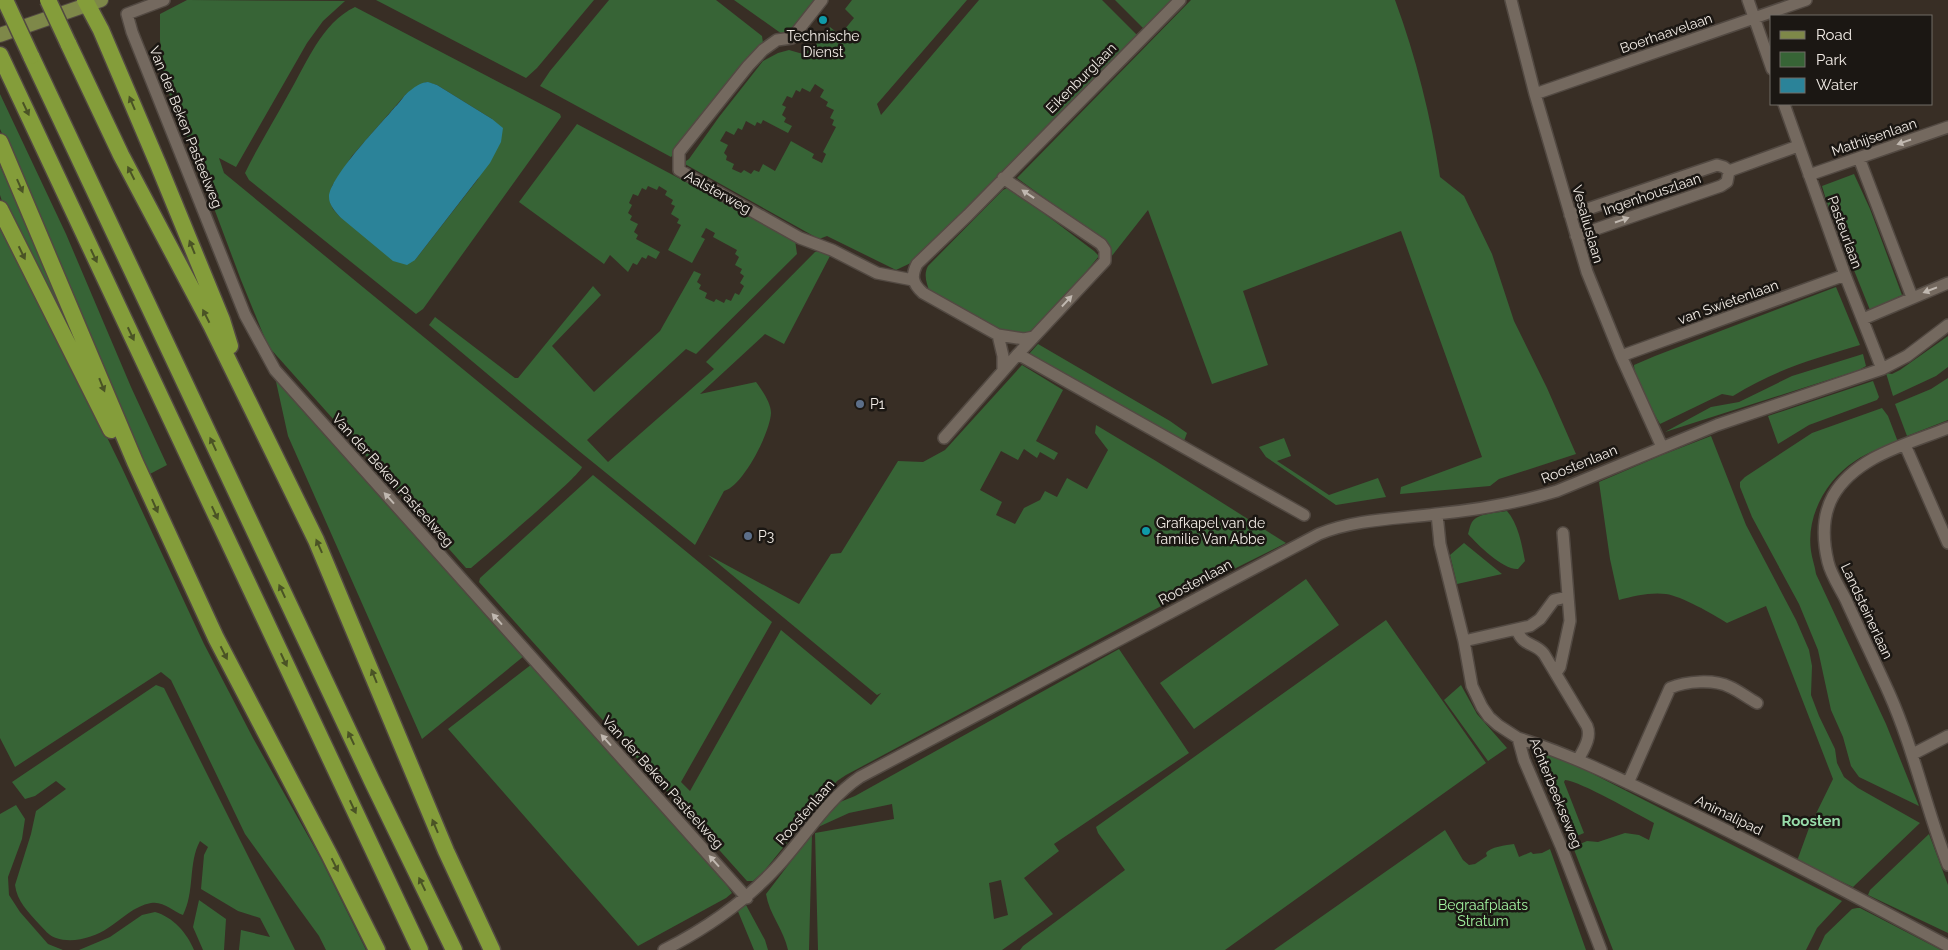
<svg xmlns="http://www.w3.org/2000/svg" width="1948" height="950" font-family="Raleway,sans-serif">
	<rect width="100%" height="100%" fill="#382e25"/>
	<path fill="#376436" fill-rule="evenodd" d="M187,0L345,1L323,21L307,43L236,167L219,158L224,173L582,467C580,476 485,556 471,568H466L268,346L241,280L179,115L164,83L160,40V14Z
		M376,0H594L537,68L526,78Z
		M609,0H716L762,36L763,43L754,55L671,157L540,86L550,71Z
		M734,0H817L790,33L782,34Z
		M852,0H967L877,104L881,115L979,0H1102L1137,35L915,261L896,270L833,239L827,236L819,239L683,163L689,159L719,117L763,61L778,53L789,50L803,54L815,45L830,27L840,35L854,18L845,9ZM815,84L824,90L820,97L828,102L826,106L834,110L830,118L834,120L832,125L836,127L823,152L826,154L822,163L812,158L814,154L791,141L775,171L763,164L759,172L754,170L751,174L744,170L741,173L732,169L734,164L726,160L727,156L724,153L728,145L720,141L726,131L734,135L738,128L742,130L746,121L755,126L757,122L761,124L763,120L788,133L792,126L784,122L786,118L782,115L786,107L782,105L787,96L792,98L796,90L800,92L802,88L810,92Z
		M1115,0H1174L1144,29Z
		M1191,0H1395C1416,57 1431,117 1440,177L1464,196L1492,254L1514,321L1547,388L1576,454L1499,479L1490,486L1400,494L1401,487L1482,457L1401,231L1243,291L1268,365L1212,384L1148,210L1111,257L1110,250L1091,232L1017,178Z
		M355,7L560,114L561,117L423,309L416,314L249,180L245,173C258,146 274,121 288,95C306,65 321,23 355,7ZM426,82L437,85L492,119L478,179L415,260L340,217L333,209L330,202L332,186L352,156L406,94Z
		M0,94L66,234L131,387L167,465L148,475L37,211L0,129Z
		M577,124L795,240L797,254L696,354L686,349L587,440L608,462L714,369L706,362L815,252L820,251L830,256L784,344L765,334L700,394L756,382C762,390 771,403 771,413C770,433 743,486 724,491L695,545L579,451L429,325L435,317L515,378H518L593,286L601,295L552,346L594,392L660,331L694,271L701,274L697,282L701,285L699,289L707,293L705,298L714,302L716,299L724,303L726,299L731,301L735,293L739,295L744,286L740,283L744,276L740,273L742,269L735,265L739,257L735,254L737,250L713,237L715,233L706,228L701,237L705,239L692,263L668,250L681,225L677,223L679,219L671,214L675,206L671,204L673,200L665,195L667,191L659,186L657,190L648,186L646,190L642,188L638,196L633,194L629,203L632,205L628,213L632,216L630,220L638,224L634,232L638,235L636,239L660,252L656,259L648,255L646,259L642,257L637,265L633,263L628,272L610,255L604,264L519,202Z
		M0,166L56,291L90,374L4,207L0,195Z
		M1854,174L1870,209L1902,295L1870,310L1827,203L1822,186Z
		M1009,187L1094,251L1099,256L1054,311L1032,334L1004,335L930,293C927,284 923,275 928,266L1003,190Z
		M0,219L122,468L204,644L253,738L321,859L366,950H326L319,936L245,834L171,680L161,672L15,767L0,738Z
		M1836,287L1860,345C1813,359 1774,370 1733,396L1722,394L1660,424C1653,411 1634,379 1634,365L1655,356Z
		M1948,336V367L1936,376L1893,396L1886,373L1892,374L1900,370Z
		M1038,344L1170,421L1187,433L1181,449L1029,354Z
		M1863,354L1866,366L1859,370L1665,432L1711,407L1739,402L1792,376Z
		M1022,365L1063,390L1036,441L1058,453L1054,460L1040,452L1037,458L1024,449L1018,460L1001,451L980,490L1002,502L996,515L1015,524L1024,508L1040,500L1045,491L1057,497L1067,478L1087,489L1108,450L1095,433L1096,425L1156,461L1286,543L1178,597L846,775L837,781L765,870L753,881H747L479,582L480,578L593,475L772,622L681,782L690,791L781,630L871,705L881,693L877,695L708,555L799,604L831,554L841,553L898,461L923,462L945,450Z
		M275,377L524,656L422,739L288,436Z
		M1948,378V420L1907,436L1895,404L1931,389Z
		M1873,381L1879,397L1877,400L1809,425L1778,444L1768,416Z
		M1882,408L1888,416L1898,442C1883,447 1868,452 1855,461C1826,480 1806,516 1811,551C1812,559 1815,566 1816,574L1886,724L1919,806L1859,777L1851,766L1843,737L1831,710L1818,650L1799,604L1752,517L1740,487V482L1745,477L1812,433Z
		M1711,436L1746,525L1796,620L1809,650L1812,666L1811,695L1819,716L1835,749L1837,763L1844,777L1858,788L1920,823L1853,887L1797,861L1809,828L1833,779L1766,606L1727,623C1713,614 1681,596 1666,594C1651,592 1633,596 1619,600L1610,559L1599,482L1662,455Z
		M1284,438L1291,456L1277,461L1329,495L1378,478L1386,497L1336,505L1266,457L1259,447Z
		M1507,511C1518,523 1522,545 1525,561L1518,569C1503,570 1478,545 1468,534C1469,531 1470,525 1472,522C1478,513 1497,513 1507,511Z
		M1464,543L1502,574L1457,584L1450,555Z
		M1306,579L1339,625L1194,729L1160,683Z
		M1386,620L1486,763L1225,950H1020L1023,946L1125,870L1098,833L1096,827Z
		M1119,649L1189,753L1054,844L1059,851L1024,878L1053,914L1002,950H818L815,833L894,819L892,804L849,813L816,828L840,802L855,796ZM1001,880L1008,915L994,919L989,883Z
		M532,664L726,884L732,893L726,898L638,946L448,729Z
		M156,685L164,688L295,950H239L241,930L270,937L260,918L238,911L201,889L204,855L208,847L200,841C188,863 195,892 183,915C172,911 164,901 151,903C134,906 122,919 108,928C95,937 73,944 56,938C49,936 44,929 39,924C28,912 17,901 15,885L31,834L36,811L66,789L56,781L35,796L25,799L12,782Z
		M1461,685L1477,714L1507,748L1488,761L1444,700Z
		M1544,752H1550L1842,901L1817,928L1806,950H1613L1573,847L1587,841L1598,842L1625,833L1639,835L1649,840L1654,823C1637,814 1580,781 1565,780L1564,782L1584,833L1570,839L1539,760L1540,754Z
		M16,805L25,819L22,839L8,877L9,895L20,912L48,944L63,950H0V814Z
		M1445,830L1463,860L1469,865L1475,864L1487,856L1486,853C1490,847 1506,845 1514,844L1519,857L1531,852L1533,854L1542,853L1550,849L1586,950H1274Z
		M812,834L809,950H788C784,930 769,914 766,894Z
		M1929,834L1948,885V933L1868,895L1870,890Z
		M199,900L226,919L224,950H203L193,927Z
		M746,905L765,940L768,950H754L737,909Z
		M1857,908H1860L1941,950H1818L1825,935L1852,909Z
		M155,912C173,917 187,933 194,950H79L110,937L142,915Z"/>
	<path fill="#2b8399" d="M428,82L437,85L492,119L503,128L501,142L490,163L415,260L407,265L393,261L340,217C335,211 329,205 329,197C330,176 381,124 395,107C401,102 404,94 411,90C416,86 422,82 428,82Z"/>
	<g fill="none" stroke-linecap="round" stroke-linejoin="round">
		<g stroke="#524942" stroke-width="14">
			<path id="minor" d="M164,0L127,14L132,32L245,315L275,370L747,898
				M822,0L792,38L777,40L763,50L748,66L679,152V170L800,238L832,250L877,273L913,280
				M1511,0L1535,94L1587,272L1621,356L1662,447
				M1748,0L1772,69
				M1535,94L1806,0
				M1784,104L1845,275L1882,369
				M1859,158L1912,297
				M1729,171L1798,146
				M1809,175L1948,127
				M1570,215L1717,165L1724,167L1729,171
				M1576,236L1721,186L1727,182L1729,171
				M1863,319L1948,283
				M998,335L1003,356V370
				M1034,337L1024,339L998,335L923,293C912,283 911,276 917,264L968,215L1180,0
				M1018,354L1304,515
				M1621,356L1845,275
				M1948,428C1908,444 1856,456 1833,496C1822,516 1823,541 1828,562C1831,575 1840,588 1846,600C1860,631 1875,662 1889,693C1914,749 1926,809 1948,865
				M944,438L1018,354L1105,261V250L1101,244L1003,178
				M1905,445L1948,543
				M1437,514L1440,544L1464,641L1472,686L1482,707L1489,717L1498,725L1518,738L1524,760L1561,846L1601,950
				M1517,630C1523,647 1535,642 1544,654L1587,726C1592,738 1583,750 1578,760
				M1464,641L1530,626L1540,619L1554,600L1567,597
				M1556,673L1560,667L1570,621L1563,533
				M1518,738C1576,756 1630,784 1685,810C1774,853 1861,899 1948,946
				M1913,754L1948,736
				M1628,783L1670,688C1686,681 1714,679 1730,687C1739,691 1748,698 1757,703
				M664,950C707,928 744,903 777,867C805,837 826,800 860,777L1319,534C1356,519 1397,519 1436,514C1477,510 1517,503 1557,491L1717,425L1882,369L1907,356L1948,325"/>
		</g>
		<g stroke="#524942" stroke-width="16">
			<path id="major" d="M0,35L101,0"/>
		</g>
		<g stroke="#524942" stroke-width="19">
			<path id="highway" d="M85,0L101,30L158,164L222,320L230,346
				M68,43L121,155L211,325L316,540L446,851L492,950
				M0,55L420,950
				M31,56L372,781L454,950
				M0,142L135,462L216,638L329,854L377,950
				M0,209L111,430"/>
		</g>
		<use href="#minor" stroke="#74695f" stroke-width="11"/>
		<use href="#major" stroke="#7e8849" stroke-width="14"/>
		<use href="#highway" stroke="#849d3a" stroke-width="16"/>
		<g stroke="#524942" stroke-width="19" stroke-linecap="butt">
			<path id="highway-bridge" d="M5,0L31,56
				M48,0L68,43"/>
		</g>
		<use href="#highway-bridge" stroke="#849d3a" stroke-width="16"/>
	</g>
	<defs><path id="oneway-solid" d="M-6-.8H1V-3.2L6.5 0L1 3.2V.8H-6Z" transform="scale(1.25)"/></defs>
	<g fill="#4a5325">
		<use href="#oneway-solid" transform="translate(132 103) rotate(-113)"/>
		<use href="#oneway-solid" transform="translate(26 109) rotate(65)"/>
		<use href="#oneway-solid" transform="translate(131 173) rotate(-117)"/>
		<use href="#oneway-solid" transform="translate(20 186) rotate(66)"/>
		<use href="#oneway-solid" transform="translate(192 247) rotate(-112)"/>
		<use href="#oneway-solid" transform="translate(22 253) rotate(64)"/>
		<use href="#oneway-solid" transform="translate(94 256) rotate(65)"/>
		<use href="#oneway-solid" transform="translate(206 316) rotate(-117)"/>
		<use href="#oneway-solid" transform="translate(131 334) rotate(65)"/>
		<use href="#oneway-solid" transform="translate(102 385) rotate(68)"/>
		<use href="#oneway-solid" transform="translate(213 444) rotate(-115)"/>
		<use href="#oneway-solid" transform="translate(155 506) rotate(66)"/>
		<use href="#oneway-solid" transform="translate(215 513) rotate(65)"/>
		<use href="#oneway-solid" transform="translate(319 546) rotate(-114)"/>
		<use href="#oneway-solid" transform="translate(282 591) rotate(-115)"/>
		<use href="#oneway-solid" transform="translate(224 653) rotate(63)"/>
		<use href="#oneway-solid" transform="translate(284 660) rotate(65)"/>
		<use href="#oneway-solid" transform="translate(374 676) rotate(-112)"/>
		<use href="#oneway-solid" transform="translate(351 738) rotate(-115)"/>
		<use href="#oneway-solid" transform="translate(353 807) rotate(65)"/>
		<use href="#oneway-solid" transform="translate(435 826) rotate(-113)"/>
		<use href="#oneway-solid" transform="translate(335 865) rotate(63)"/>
		<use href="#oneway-solid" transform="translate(422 884) rotate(-116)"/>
	</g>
	<g fill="#c0b8b0">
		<use href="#oneway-solid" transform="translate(1904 142) rotate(161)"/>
		<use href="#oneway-solid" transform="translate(1028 194) rotate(-146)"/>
		<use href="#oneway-solid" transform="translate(1622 220) rotate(-19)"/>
		<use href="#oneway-solid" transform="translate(1930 290) rotate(159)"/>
		<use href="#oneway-solid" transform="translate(1067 301) rotate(-47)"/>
		<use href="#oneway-solid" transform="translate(389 498) rotate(-132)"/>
		<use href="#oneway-solid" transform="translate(497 619) rotate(-132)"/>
		<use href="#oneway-solid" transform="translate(606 740) rotate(-132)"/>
		<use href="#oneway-solid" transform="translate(714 861) rotate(-132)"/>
	</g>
	<g fill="#0f9aa8" stroke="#1b1713" stroke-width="2">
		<circle cx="823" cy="20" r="5"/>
		<circle cx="1146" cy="531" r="5"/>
	</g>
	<g fill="#5c6f8a" stroke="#1b1713" stroke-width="2">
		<circle cx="860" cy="404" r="5"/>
		<circle cx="748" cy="536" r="5"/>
	</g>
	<g text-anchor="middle" stroke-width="5" stroke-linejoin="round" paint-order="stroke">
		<g font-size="14" fill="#f2ece6" stroke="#1b1713">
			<text transform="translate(1666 33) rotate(-19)" y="5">Boerhaavelaan</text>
			<text transform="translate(1081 78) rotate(-45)" y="5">Eikenburglaan</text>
			<text transform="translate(186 127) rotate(68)" y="5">Van der Beken Pasteelweg</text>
			<text transform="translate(1874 137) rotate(-19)" y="5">Mathijsenlaan</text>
			<text transform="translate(718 192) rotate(29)" y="5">Aalsterweg</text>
			<text transform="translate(1652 194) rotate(-19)" y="5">Ingenhouszlaan</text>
			<text transform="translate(1588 224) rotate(74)" y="5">Vesaliuslaan</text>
			<text transform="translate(1845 232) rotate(70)" y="5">Pasteurlaan</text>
			<text transform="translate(1728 302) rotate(-20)" y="5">van Swietenlaan</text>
			<text transform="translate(1579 464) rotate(-22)" y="5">Roostenlaan</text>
			<text transform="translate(393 480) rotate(48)" y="5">Van der Beken Pasteelweg</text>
			<text transform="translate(1195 582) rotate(-28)" y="5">Roostenlaan</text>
			<text transform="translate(1867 611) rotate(65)" y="5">Landsteinerlaan</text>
			<text transform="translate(663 782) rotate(48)" y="5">Van der Beken Pasteelweg</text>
			<text transform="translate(1556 793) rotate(68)" y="5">Achterbeekseweg</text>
			<text transform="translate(805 812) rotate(-49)" y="5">Roostenlaan</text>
			<text transform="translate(1729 815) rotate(26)" y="5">Animalipad</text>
		</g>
		<g font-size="14" fill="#f2ece6" stroke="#1b1713" text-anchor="start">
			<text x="823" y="41" text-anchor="middle">Technische<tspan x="823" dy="16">Dienst</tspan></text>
			<text x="870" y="409">P1</text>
			<text x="1156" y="528">Grafkapel van de<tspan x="1156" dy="16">familie Van Abbe</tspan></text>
			<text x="758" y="541">P3</text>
		</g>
		<g font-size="14" fill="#a2f4a0" stroke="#1b1713">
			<text x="1483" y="910">Begraafplaats<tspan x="1483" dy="16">Stratum</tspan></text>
		</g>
		<g font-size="15" font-weight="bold" fill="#96dba8" stroke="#1b1713">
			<text x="1811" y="826">Roosten</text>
		</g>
	</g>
	<rect x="1770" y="15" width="162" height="90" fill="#1b1713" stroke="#716c67"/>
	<rect x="1780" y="31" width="25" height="8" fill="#7e8849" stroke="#716c67"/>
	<text x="1816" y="40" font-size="15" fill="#f2ece6">Road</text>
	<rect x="1780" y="52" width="25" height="15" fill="#376436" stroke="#716c67"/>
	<text x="1816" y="65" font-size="15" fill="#f2ece6">Park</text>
	<rect x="1780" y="78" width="25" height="15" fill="#2b8399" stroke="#716c67"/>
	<text x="1816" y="90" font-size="15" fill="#f2ece6">Water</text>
</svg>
